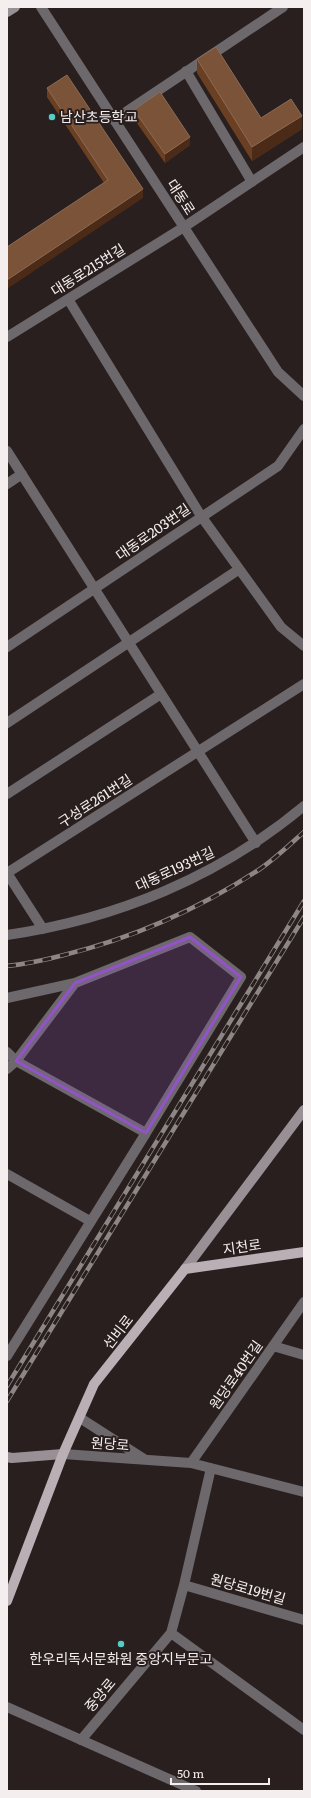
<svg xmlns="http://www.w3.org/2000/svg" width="311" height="1798" font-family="Literata,'Noto Sans KR',serif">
	<rect width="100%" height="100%" fill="#291f1f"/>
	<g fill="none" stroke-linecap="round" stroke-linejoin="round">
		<path stroke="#6d686b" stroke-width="10" d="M186,71L252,182
			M114,120L283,7
			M68,299L201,516L281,627L304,646
			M7,337L184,227L304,147
			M7,451L256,843
			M7,484L22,474
			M7,647L278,466L304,429
			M7,723L238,570
			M7,794L161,694
			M7,873L304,684
			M7,873L43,929
			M7,935C116,919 219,877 304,806
			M7,998L75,983L190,937L241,977L146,1133L16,1061L7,1052
			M7,1069L16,1061L75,983
			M7,1174L90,1221
			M273,1346L304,1355
			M7,1356L146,1133
			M80,1418L144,1459
			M63,1454L191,1463L304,1492
			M191,1463L304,1302
			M184,1585L304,1620
			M171,1633L304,1730
			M81,1740L171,1633L184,1585L211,1468"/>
		<path stroke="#6d686b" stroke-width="10" d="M41,7L278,372L304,396
			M7,1707L196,1791"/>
		<path stroke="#989094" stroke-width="10" d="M7,12L15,7
			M185,1269L304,1110
			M7,1457L12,1458L63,1454"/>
		<path stroke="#b9afb4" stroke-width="10" d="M7,1601L63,1454L94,1384L185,1269L304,1252"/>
		<g stroke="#8e8686" stroke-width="4.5">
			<path id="rail" d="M7,966C26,964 45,960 64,955C133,938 197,910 257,871C274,860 289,845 304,832
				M7,1386L304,901
				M7,1401L304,917"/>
		</g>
		<use href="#rail" stroke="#291f1f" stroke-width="3" stroke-dasharray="9" stroke-linecap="butt"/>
	</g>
	<path fill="#6b4022" d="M197,59L261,118L302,129L252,161L197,73Z
		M47,88L143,198L104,183L47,97Z
		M134,110L190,145L165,163L134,119Z"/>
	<path fill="#4b2b18" d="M302,116V129L252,161V147Z
		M190,137V145L165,163V154Z
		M143,189V198L7,289V280Z"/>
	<path fill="#7a5338" stroke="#8d6b55" d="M216,47L261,118L291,99L302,116L252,147L197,59Z
		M67,75L143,189L7,280V247L108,180L47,88Z
		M160,92L190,137L165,154L134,110Z"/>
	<path fill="#9353c8" fill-opacity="0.2" stroke="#9353c8" stroke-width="3" stroke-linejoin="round" d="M190,937L241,977L146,1133L16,1061L75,983Z"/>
	<g fill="#55cec6" stroke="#291f1f" stroke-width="1.5">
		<circle cx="52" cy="117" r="4"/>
		<circle cx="121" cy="1644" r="4"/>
	</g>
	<g text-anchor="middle" stroke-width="4" stroke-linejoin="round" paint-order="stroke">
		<g font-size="14" fill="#f5eeee" stroke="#291f1f" text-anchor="start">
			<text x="60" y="122">남산초등학교</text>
			<text x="121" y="1664" text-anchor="middle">한우리독서문화원 중앙지부문고</text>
		</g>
		<g font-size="14" fill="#f5eeee" stroke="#291f1f">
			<text transform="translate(181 197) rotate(57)" y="5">대동로</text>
			<text transform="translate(88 270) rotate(-32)" y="5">대동로215번길</text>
			<text transform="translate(153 532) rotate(-35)" y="5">대동로203번길</text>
			<text transform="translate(95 801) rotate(-33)" y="5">구성로261번길</text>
			<text transform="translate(175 869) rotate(-25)" y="5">대동로193번길</text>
			<text transform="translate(242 1247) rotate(-8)" y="5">지천로</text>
			<text transform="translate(118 1332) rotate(-52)" y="5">선비로</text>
			<text transform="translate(236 1375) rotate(-55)" y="5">원당로40번길</text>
			<text transform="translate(110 1444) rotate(4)" y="5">원당로</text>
			<text transform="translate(248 1589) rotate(16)" y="5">원당로19번길</text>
			<text transform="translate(100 1695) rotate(-50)" y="5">중앙로</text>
		</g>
	</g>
	<rect width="311" height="1798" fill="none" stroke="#f5eeee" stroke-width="16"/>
	<path d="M171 1778v6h98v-6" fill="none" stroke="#f5eeee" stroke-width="2"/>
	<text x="177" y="1778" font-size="12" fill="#f5eeee" stroke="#291f1f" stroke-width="3" paint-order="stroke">50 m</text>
</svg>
